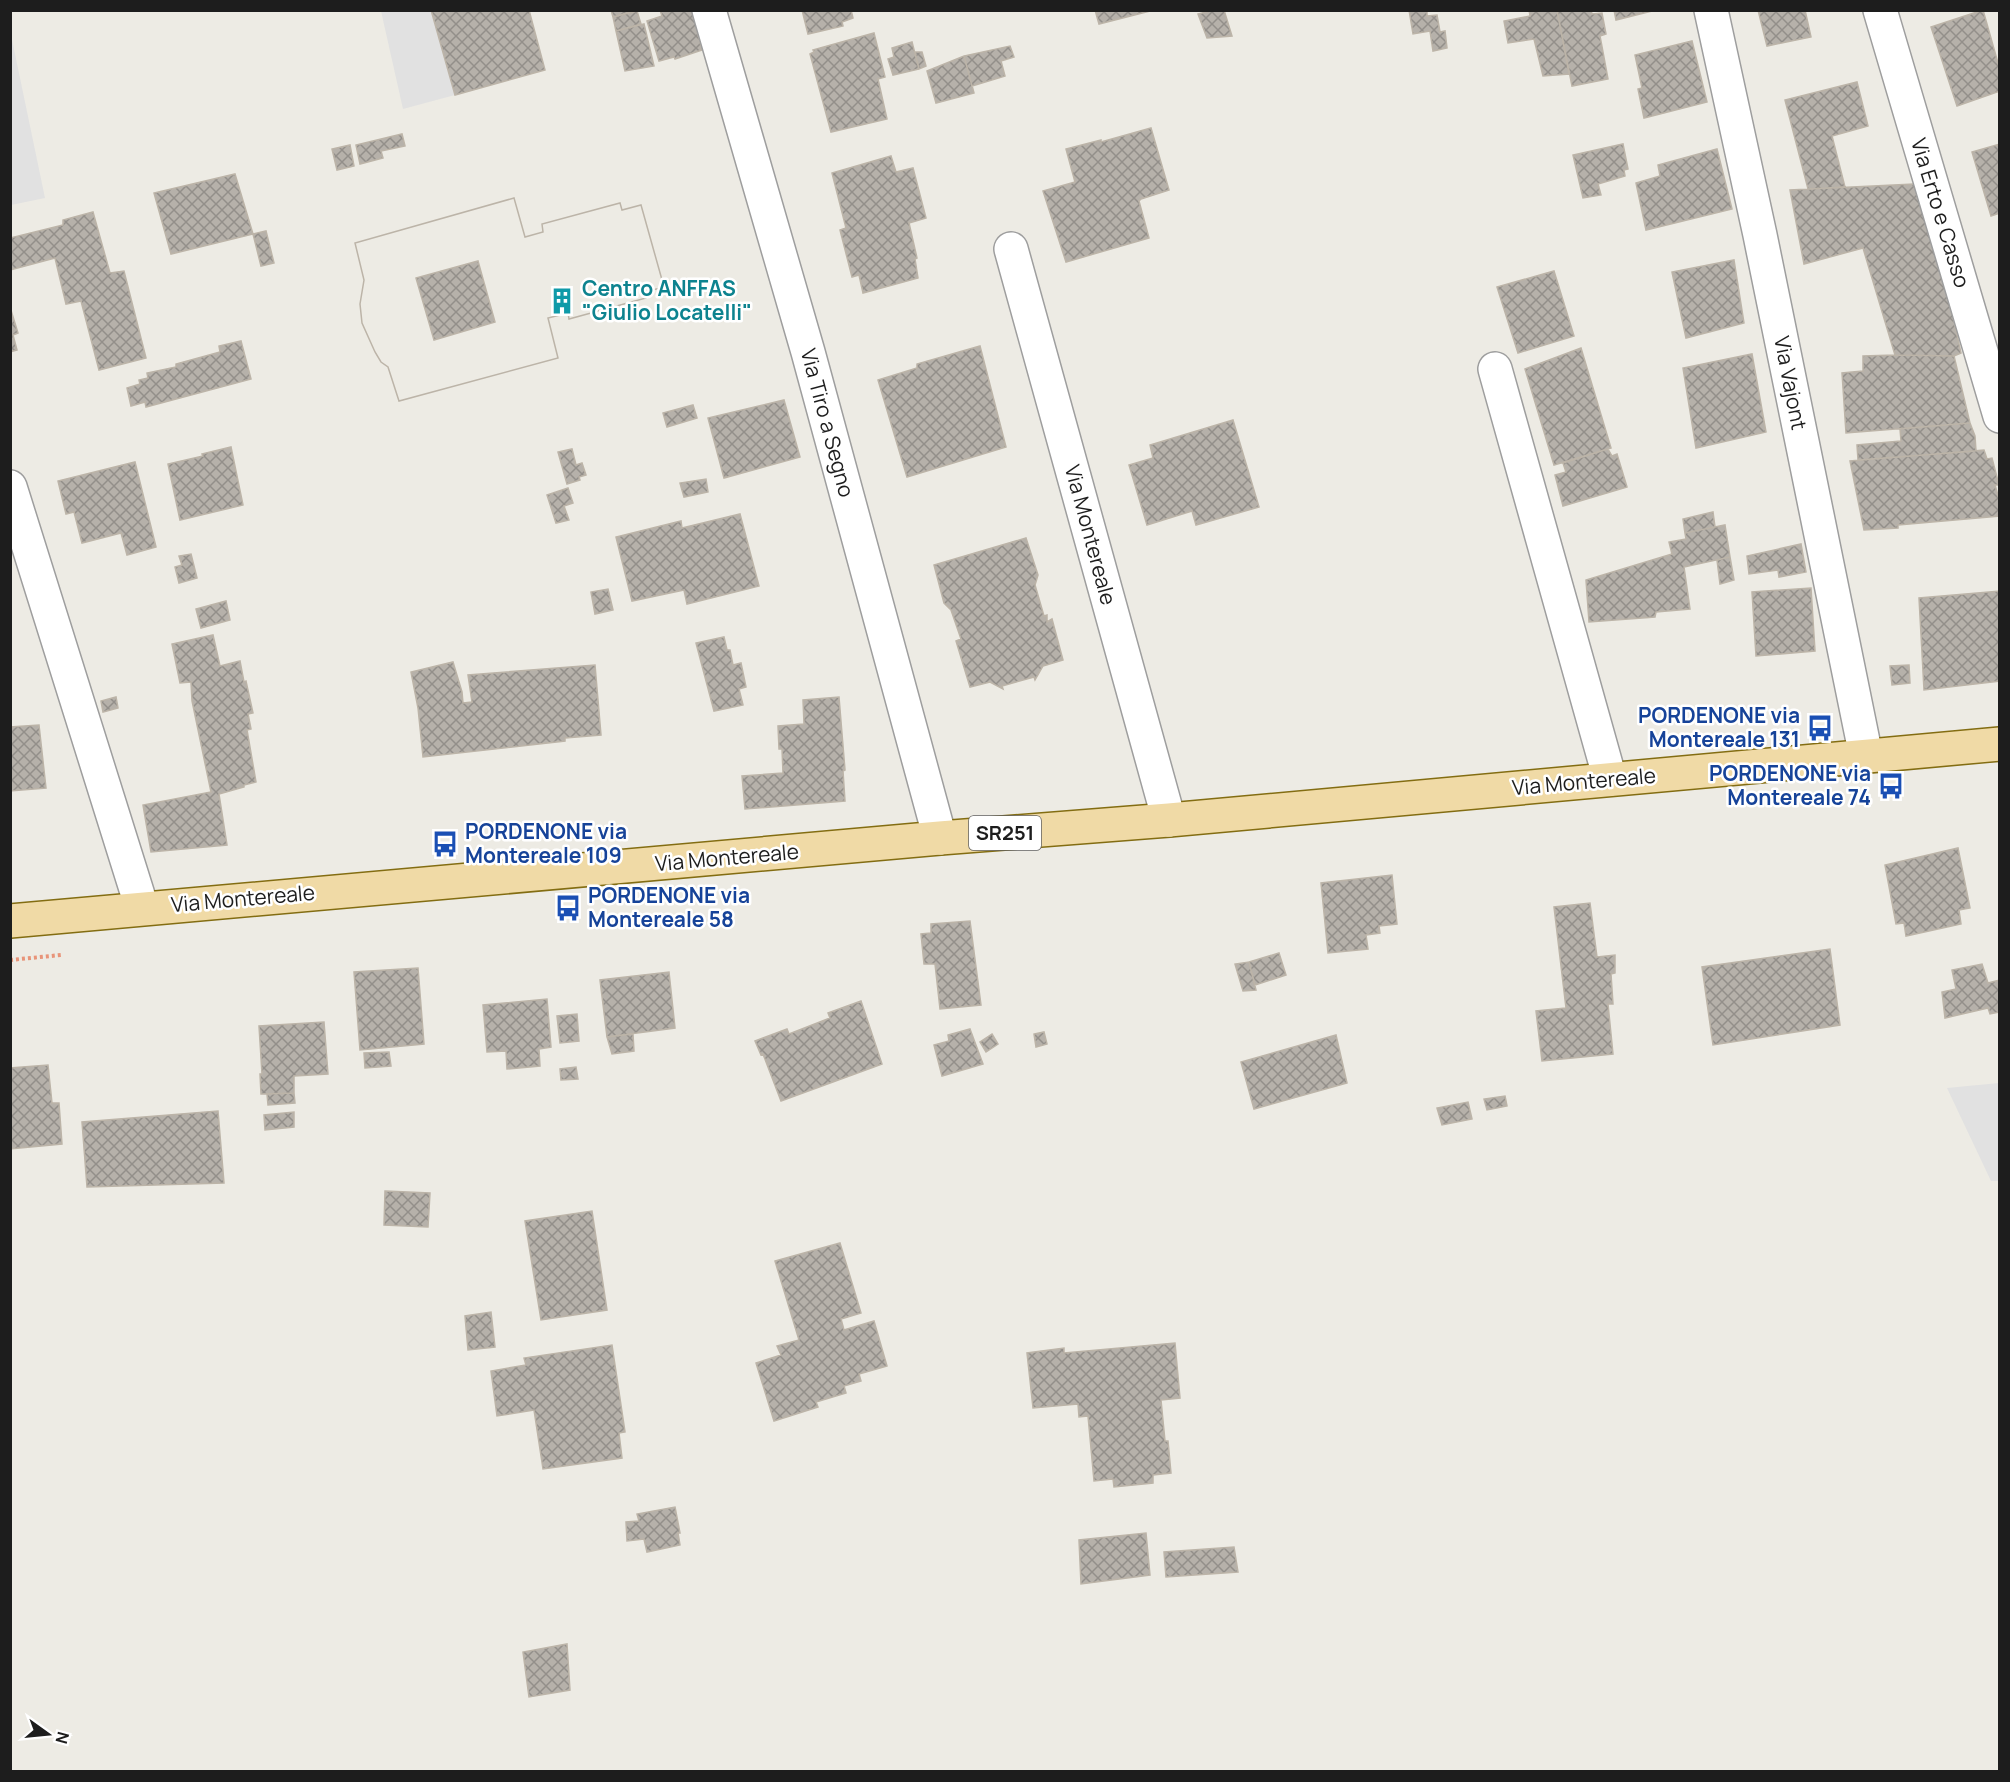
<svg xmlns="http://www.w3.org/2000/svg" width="2010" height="1782" font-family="Manrope,sans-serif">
	<defs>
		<pattern id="building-cross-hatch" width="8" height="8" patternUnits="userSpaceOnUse" patternTransform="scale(1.5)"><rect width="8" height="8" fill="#b6b1aa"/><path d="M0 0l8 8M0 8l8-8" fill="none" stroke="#938f8a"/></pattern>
	</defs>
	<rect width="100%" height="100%" fill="#edebe4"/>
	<path fill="#e1e1e1" d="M381,11H431L455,95L403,109Z
		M10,30L45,198L11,205H10Z
		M1999,1083V1181H1991L1947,1088Z"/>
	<path fill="url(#building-cross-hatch)" stroke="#bcb4a8" stroke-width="1.5" fill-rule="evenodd" d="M431,10H529L545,70L455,95Z
		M611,10H638L613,17Z
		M660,10H692L702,50L675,59L674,57L659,61L647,21L662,16Z
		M802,10H851L853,18L842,22L843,26L808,34Z
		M1095,10H1154L1099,24Z
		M1214,10H1224L1232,36L1207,38L1198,14Z
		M1409,10H1427V16L1437,15L1440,32L1445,31L1447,48L1433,51L1430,31L1413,34Z
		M1529,10H1557L1569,74L1543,76L1534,39L1508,43L1504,21L1530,16Z
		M1557,10H1591L1592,14L1602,13L1606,34L1600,36L1608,79L1572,86Z
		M1614,10H1656L1616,20Z
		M1758,10H1805L1811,37L1767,46Z
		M1983,10L2000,70V91L1957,106L1931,27Z
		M637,11L641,24L616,31L613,17Z
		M644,24L654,66L625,71L616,31Z
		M874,33L885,77L878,79L887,119L831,132L810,54L814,52L813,50Z
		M1692,41L1707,102L1644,118L1638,89L1642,88L1635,55Z
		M912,42L919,69L893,75L888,59L894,57L892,48Z
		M1010,46L1014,57L1001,61L1005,76L972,86L964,56Z
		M915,52H922L926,66L919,69Z
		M964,56L974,93L936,103L927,71Z
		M1857,82L1868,126L1832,136L1845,187L1808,189L1785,100Z
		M1151,128L1169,190L1141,199L1139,201L1149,238L1066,262L1043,191L1075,182L1066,149L1101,140V142Z
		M402,134L405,146L381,151L383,158L360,164L356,145Z
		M1623,144L1628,169L1624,170L1625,176L1598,184L1601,195L1583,198L1573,155Z
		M2000,144V213L1991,216L1972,152Z
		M350,145L354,166L337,170L332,149Z
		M1717,149L1732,209L1646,230L1636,183L1660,176L1658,165Z
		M891,156L896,172L913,168L926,218L909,223L917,258L915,259L918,278L863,293L859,275L852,277L840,230L846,228L832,173Z
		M235,174L253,234L171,254L154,193Z
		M1914,184L1949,299L1961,353L1954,356L1895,355L1863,248L1804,264L1790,190Z
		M514,198L525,237L543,232L542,224L620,203L622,210L641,205L664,287L645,292L646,298L569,319L568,313L548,318L558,358L399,401L388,367L381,362L375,352L362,323L360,304L364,280L355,243ZM478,261L495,322L434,340L416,278Z
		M514,198L525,237L543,232L542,224L620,203L622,210L641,205L664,287L645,292L646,298L569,319L568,313L548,318L558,358L399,401L388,367L381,362L375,352L362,323L360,304L364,280L355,243Z
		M93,212L110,273L124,271L146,358L99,370L81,301L66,304L55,258L10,270V238L63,225V220Z
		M266,231L274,263L261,266L253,234Z
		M1734,260L1744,323L1686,338L1672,272Z
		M1554,271L1574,336L1518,353L1497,287Z
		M10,307L18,333L13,335L17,350L10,352Z
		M241,341L251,379L146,407L145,402L131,406L127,388L140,384L139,380L148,378L147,373L176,367V364L220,352L219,346Z
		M980,346L1006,447L907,477L878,380L917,368V364Z
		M1581,348L1611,448L1554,465L1525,369Z
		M1752,354L1766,432L1696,448L1683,368Z
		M1895,355L1954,356L1970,423L1846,433L1842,373L1863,371V356Z
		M784,400L800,457L724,478L708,418Z
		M693,405L697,418L667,427L663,413Z
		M1233,420L1259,507L1196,525L1192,511L1147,525L1129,465L1153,458L1150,445Z
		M1970,423L1975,436L1976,451L1858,460L1857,445L1901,441L1900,429Z
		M231,447L243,505L180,520L168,464L203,456L202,454Z
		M572,449L576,465L582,463L586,475L579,477L580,480L567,484L558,452Z
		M1608,449L1612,456L1617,454L1627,487L1563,506L1555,475L1566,472L1563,463Z
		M1984,450L1987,459L1992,458L1999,485H1995L2000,502V516L1898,525V528L1864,530L1850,461Z
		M135,462L156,547L127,555L121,533L82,543L74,512L66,514L58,481Z
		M706,479L708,492L684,497L680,483Z
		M568,488L573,503L564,506L569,520L556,523L547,495Z
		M1713,512L1715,527L1685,533L1683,519Z
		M740,514L759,586L687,604L684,590L632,601L616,537L681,521L682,528Z
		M1725,525L1730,557L1684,567L1690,609L1656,612L1655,617L1589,622L1586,580L1672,554L1669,542L1686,539L1685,533Z
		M1026,538L1038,575L1035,585L1044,616L1047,615V622L1052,619L1063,660L1043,666L1035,680L1034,677L1002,686L1003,689L990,682L970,687L956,641L961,639L951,610L944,603L934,565Z
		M1801,544L1806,572L1779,577L1778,570L1749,574L1747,556Z
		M191,554L197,578L179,583L175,567L182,565L179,556Z
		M1730,557L1734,580L1720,584L1717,560Z
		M1811,588L1815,651L1756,656L1752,592Z
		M608,589L613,610L595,614L591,592Z
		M2000,591V681L1924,690L1919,598Z
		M226,601L230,620L201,628L196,609Z
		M213,635L220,666L240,661L244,682L246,681L253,713L248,714L251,729L247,730L256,782L244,785V787L219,794L227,845L151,852L143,805L211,792L192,701L191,682L180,683L172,644Z
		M724,637L727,650H730L733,665L741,663L746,687L739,689L743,705L714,711L696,643Z
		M453,662L462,692L463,703L472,702L468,675L595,665L601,735L565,738V741L423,757L418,708L411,672Z
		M1909,665L1910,683L1892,685L1890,666Z
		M116,697L118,708L103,712L101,701Z
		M839,697L845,770L843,771L845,801L745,809L742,776L783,773L782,749H779L778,726L804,724L803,700Z
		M39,725L46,788L10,791V727Z
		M1958,848L1970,908L1959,910L1961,924L1906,936L1904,923L1896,924L1885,865Z
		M1392,875L1397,924L1379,926L1380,933L1366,935L1368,949L1328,953L1321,883Z
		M1590,903L1597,957L1615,955V973L1611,974L1613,1004H1608L1613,1054L1542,1061L1536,1011L1566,1008L1554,907Z
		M970,921L981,1005L940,1009L935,964H924L921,934L931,933V924Z
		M1830,949L1840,1025L1713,1045L1702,967Z
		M1279,953L1286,975L1255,985L1249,962Z
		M1249,962L1256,990L1243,991L1235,964Z
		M1982,964L1988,983L2000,980V1012L1990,1014L1988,1008L1945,1018L1942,992L1956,989L1952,970Z
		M418,968L424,1044L360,1050L354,972Z
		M669,972L675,1028L607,1037L600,980Z
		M547,999L551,1047L539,1049L540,1066L507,1069L506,1051L487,1052L483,1005Z
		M861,1001L882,1064L781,1101L763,1054L761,1055L755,1041L787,1029L789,1034L830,1018L828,1013Z
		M577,1014L579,1041L560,1043L557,1016Z
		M324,1022L328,1074L294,1076V1093L261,1094L260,1074H262L259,1026Z
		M970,1029L983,1064L942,1076L934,1045L949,1041L948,1035Z
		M1044,1032L1047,1044L1036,1047L1034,1034Z
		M633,1034L634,1051L612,1054L607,1037Z
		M992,1034L998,1044L986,1052L980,1042Z
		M1336,1035L1347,1083L1254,1109L1241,1062Z
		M389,1052L391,1066L365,1068L364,1053Z
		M48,1065L52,1103H59L62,1144L10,1149V1068Z
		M576,1067L578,1079L561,1080L560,1069Z
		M294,1093L295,1103L268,1105L267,1094Z
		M1505,1096L1507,1106L1487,1110L1484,1099Z
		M1468,1102L1472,1119L1442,1125L1437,1108Z
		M218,1111L224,1183L87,1187L82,1122Z
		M294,1112V1127L265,1130L264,1115Z
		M385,1191L430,1193L428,1227L384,1225Z
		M592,1211L607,1310L541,1320L525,1221Z
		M840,1243L861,1313L841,1319L844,1330L874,1321L887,1366L859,1374L861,1381L844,1386L846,1393L816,1402L818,1407L774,1421L756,1363L781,1355L777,1346L799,1340L775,1261Z
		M491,1312L495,1347L468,1350L465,1316Z
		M1175,1343L1180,1398L1161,1400L1165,1441H1168L1171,1473L1153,1475V1483L1114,1487L1113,1479L1094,1481L1088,1416L1079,1417L1078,1404L1033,1408L1027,1353L1064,1348V1353Z
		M612,1345L625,1432L619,1433L622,1458L543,1469L534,1410L497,1416L491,1371L526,1365L524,1358Z
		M675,1507L680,1533H678L680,1545L647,1552L644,1539L627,1541L626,1522L639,1521L637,1514Z
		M1146,1533L1150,1575L1081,1584L1079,1540Z
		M1234,1547L1238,1572L1166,1577L1164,1552Z
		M567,1644L570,1690L529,1697L523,1652Z"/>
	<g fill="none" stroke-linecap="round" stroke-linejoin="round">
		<g stroke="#9e9e9e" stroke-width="36">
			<path id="minor" d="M709,10L808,352L940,838
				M1711,10L1760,235L1866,756
				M1880,10L2000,416
				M1011,249L1169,820
				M1495,369L1610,779
				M10,487L142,908"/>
		</g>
		<g stroke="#836d12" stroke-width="36">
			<path id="primary" d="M10,921L940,838L1169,820L2000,744"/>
		</g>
		<path stroke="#e89479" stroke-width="4" stroke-dasharray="3 3" stroke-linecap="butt" d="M10,960L61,955"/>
		<use href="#minor" stroke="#fff" stroke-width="33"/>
		<use href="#primary" stroke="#f0daa6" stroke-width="33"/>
	</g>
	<defs>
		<g id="building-bare" transform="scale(2.07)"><path d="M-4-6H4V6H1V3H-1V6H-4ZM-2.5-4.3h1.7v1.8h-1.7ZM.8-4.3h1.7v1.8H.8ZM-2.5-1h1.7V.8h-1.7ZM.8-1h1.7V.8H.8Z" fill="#0f9aa8" stroke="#fff" stroke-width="2.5" paint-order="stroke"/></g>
		<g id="bus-bare" transform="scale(2.07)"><path d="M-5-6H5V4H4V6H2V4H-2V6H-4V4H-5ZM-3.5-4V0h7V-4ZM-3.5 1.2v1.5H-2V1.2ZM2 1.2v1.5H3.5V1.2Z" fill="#1a4fb4" stroke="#fff" stroke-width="2.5" paint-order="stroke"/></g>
	</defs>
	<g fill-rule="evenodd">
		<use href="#building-bare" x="562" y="301"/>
		<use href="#bus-bare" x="1820" y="728"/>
		<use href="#bus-bare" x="1891" y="786"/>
		<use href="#bus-bare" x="445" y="844"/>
		<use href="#bus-bare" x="568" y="908"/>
	</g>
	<g text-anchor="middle" stroke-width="5" stroke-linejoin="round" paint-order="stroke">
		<rect fill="#fff" stroke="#616161" stroke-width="1.5" x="969" y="816" width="72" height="34" rx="4.5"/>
		<g font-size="20" font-weight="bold" fill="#1d1d1d">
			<text x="1005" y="840">SR251</text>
		</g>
		<g font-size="21" fill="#1d1d1d" stroke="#fff">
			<text transform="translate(1940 213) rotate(73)" y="7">Via Erto e Casso</text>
			<text transform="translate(1790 383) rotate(79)" y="7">Via Vajont</text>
			<text transform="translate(827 423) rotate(75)" y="7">Via Tiro a Segno</text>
			<text transform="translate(1090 535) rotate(75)" y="7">Via Montereale</text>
			<text transform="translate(1584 782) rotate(-5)" y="7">Via Montereale</text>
			<text transform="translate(727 858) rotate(-5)" y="7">Via Montereale</text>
			<text transform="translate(243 899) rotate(-5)" y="7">Via Montereale</text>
		</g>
		<g font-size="21" font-weight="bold" fill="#0d838f" stroke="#fff" text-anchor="start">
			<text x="582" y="296">Centro ANFFAS<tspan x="582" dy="24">"Giulio Locatelli"</tspan></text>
		</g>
		<g font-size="21" font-weight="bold" fill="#164399" stroke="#fff" text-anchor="end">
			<text x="1800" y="723">PORDENONE via<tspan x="1800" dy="24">Montereale 131</tspan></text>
			<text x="1871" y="781">PORDENONE via<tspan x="1871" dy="24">Montereale 74</tspan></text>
			<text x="465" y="839" text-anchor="start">PORDENONE via<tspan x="465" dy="24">Montereale 109</tspan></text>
			<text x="588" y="903" text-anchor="start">PORDENONE via<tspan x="588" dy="24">Montereale 58</tspan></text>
		</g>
	</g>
	<rect width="2010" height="1782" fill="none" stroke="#1d1d1d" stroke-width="24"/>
	<g transform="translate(48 1734) rotate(105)" stroke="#ffffff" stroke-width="4.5" paint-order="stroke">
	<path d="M0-4.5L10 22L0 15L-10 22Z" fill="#1d1d1d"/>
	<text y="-9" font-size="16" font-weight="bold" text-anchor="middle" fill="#1d1d1d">N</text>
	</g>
</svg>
